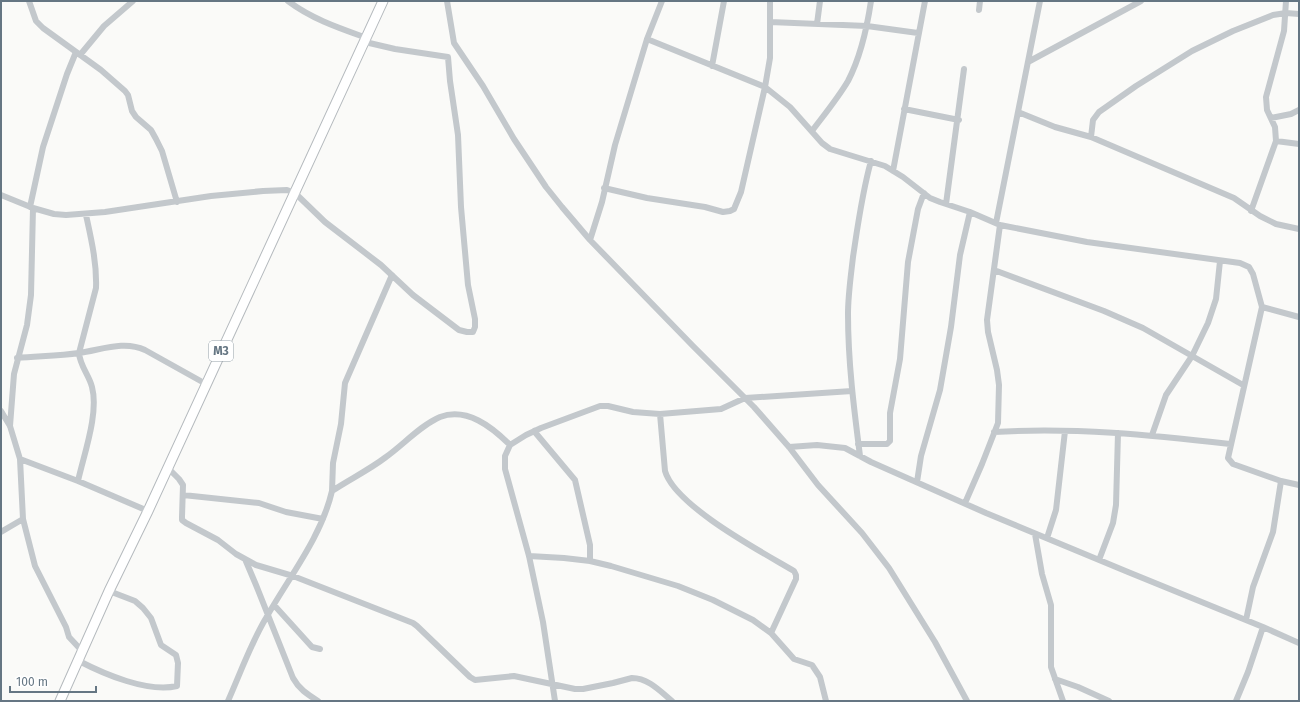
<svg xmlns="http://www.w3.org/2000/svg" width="1300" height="702" font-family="'Fira Sans',sans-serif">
	<rect width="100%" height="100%" fill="#fafaf8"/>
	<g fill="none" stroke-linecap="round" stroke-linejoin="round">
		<g stroke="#b5babe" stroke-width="11">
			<path id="primary" d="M60,701L109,591L148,511L383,1"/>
		</g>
		<path stroke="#c3c8cc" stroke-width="6" d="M29,1L36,21L43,28L101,70L125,91L128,95L132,111L136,117L151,130L156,139L162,151L177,202
			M288,1C312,19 339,28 367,38
			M447,1L454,43L483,86L514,139L546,187L562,207L590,240L693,346L754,407L789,447L818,485L862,533L889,568L935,642L967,701
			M979,10L980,1
			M770,22L867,26L918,33
			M817,24L820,1
			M647,39L765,87L790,107L822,143L830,149L885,166L903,177L930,198L940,202L970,212L1000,225L1087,242L1240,263L1249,267L1253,274L1262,307L1228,458L1233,464L1281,481L1299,485
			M80,55L104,26L133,1
			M1028,62L1141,1
			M712,66L724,1
			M904,109L959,120
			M1018,112L1055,127L1091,137L1234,198L1260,216L1276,224L1299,229
			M1271,118L1291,114L1299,110
			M812,131C824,115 838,98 848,81C861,56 867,28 871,1
			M1091,137L1093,120L1099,112L1136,86L1192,51L1233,31L1273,15L1286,13L1299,14
			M1276,141L1299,144
			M893,171L925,1
			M604,188L647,198L705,207L723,212L730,211L734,209L741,192L765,87L770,58V1
			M1,195L33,208L54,214L66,215L105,212L211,196L263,191L287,190L295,193L325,222L381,265L413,295L459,330L467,332H473L475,327V319L468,285L461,207L458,135L450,81L448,57L395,49L365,42
			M946,204L964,69
			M30,207L43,147L67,74L76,52
			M1251,211L1276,141L1275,127L1267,110L1266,97L1284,31L1286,1
			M996,223L1040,1
			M590,240L602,202L615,145L647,39L662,1
			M994,270L1104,311L1143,328L1243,385
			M1262,307L1299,317
			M17,358C38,356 59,356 79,353C101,350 124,340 145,350L206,384
			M1,411L10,426L20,459L78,481L148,511
			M660,414L665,471C675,506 762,552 794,571L796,575V579L771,633
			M10,426L14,374L27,325L31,295L33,208
			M534,431L575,480L590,545V561
			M994,432C1073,427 1152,435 1230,444
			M1152,435L1166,395L1192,356L1208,323L1216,299L1220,261
			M858,444H887L890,441V413L900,359L908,262L918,209L924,193
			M789,447L817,445L845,448L871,462L986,513L1128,572L1263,627L1299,643
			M860,456C854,409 848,362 848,314C848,295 851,275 853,257C858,224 862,193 871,161
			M20,459L23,519L35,566L66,627L69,637L83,652
			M168,468L179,479L183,485L182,517V520L186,523L218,540L236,554L256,565L293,576L413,623L417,626L470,677L475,680L514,676L575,689H583L613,683L632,678C648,678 660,691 672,701
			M78,481C84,454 99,413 92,387C89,375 80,366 79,353L96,288C97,263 91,238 86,215
			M917,482L921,456L940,390L951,327L960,255L970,212
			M332,491L333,463L341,424L345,383L392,275
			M183,495L259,503L286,512L323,519
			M965,503L982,464L998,423L999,385L997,370L988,332L987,320L1000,225
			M1,532L23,519
			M1035,534L1042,574L1051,605V667L1063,701
			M1047,538L1056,510L1065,431
			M529,556L564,558L590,561L611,566L678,586L713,600L753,620L771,633L794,659L812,665L820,677L826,701
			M245,559L256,585L293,678C299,689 307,694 318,701
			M1099,560L1113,523L1116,505L1118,433
			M274,605L312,647L320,649
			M1246,620L1253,587L1273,532L1281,481
			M79,661C104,674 148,693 177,686L178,663L176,655L161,645L151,618L143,608L135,601L109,591
			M1055,679L1078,687L1109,701
			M228,701C240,674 251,643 266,618C289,577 321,538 332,491C350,479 369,470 386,457C403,445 421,425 440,417C467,407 492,427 510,445
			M555,701L543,622L529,556L505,469V456L510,445L526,435L541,428L600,406H608L633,412L660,414L721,409L745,398L852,391
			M1236,701L1248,672L1263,627"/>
		<use href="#primary" stroke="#fff" stroke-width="9"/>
	</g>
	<g text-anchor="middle" stroke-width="4" stroke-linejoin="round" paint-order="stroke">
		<rect fill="#fff" stroke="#939fa8" stroke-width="1" x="209" y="341" width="24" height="20" rx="3"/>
		<g font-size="12" font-weight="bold" fill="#657683">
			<text x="221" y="355">M3</text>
		</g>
	</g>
	<rect width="1300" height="702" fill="none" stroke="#657683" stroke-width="4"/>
	<path d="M10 686v6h86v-6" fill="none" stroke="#657683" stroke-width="2"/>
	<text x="16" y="686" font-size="12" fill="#657683" stroke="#ffffff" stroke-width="3" paint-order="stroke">100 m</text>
</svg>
